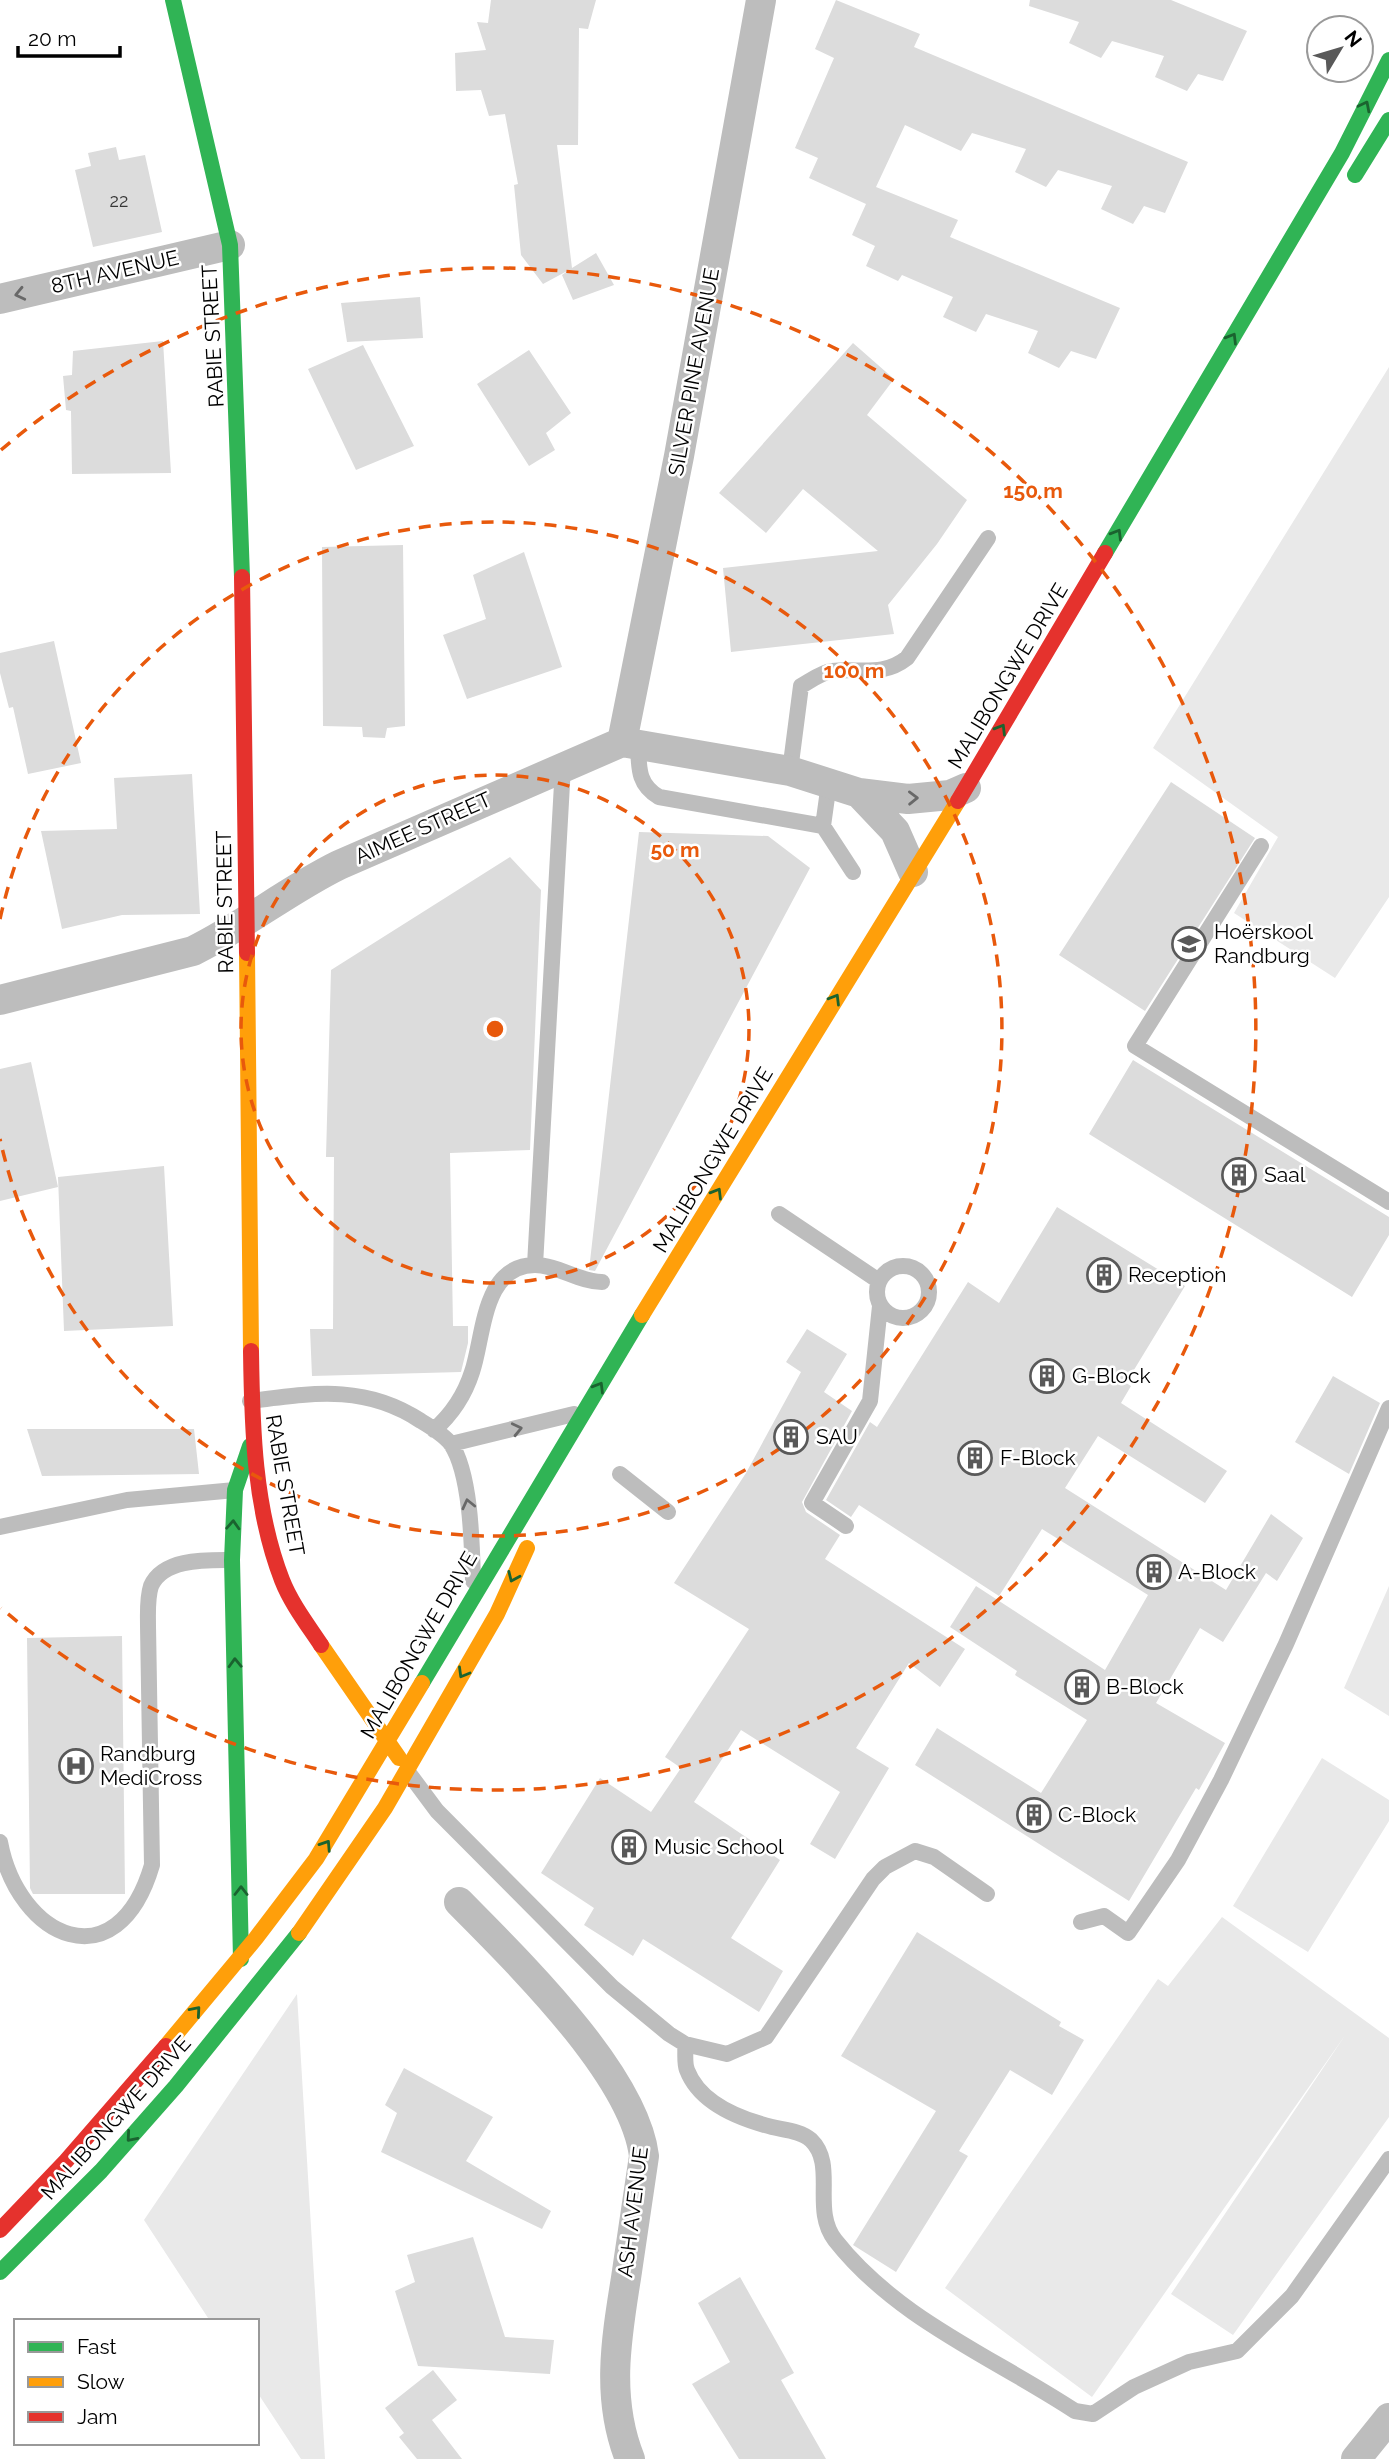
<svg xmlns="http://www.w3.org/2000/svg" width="1389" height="2459" font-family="Raleway,sans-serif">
	<rect width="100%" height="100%" fill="#fff"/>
	<path fill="#e9e9e9" d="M1389,367V897L1335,978L1234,913L1278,837L1153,748Z
		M1389,1586V1716L1344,1688Z
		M1322,1758L1389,1800V1821L1308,1952L1233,1906Z
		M1222,1917L1389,2038V2117L1233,2335L1171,2294L1346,2034L1092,2397L945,2288L1158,1979L1168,1986Z
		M297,1994L325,2459H301L257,2392V2321H210L144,2220Z"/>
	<path fill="#dcdcdc" d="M491,0H596L588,29L579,28L578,145H557L572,268L596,253L614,285L573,300L562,275L569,270L543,284L521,255L514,185L518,184L505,114L489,116L481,90L456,91L455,53L486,50L477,22L488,23Z
		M836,0L920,34L914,47L1188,162L1165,213L1144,206L1133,224L1101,209L1112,186L1058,170L1046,187L1015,172L1026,149L972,133L961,151L905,125L876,187L958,220L950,237L1120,308L1096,359L1071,351L1059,368L1028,353L1038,331L986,314L976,332L943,317L953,297L902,275L898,281L866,266L875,246L852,235L866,204L809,178L818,158L795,148L834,58L815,49Z
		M1030,0H1171L1247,31L1223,81L1198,74L1187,91L1155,77L1164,56L1112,41L1101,58L1069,43L1079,22L1029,6Z
		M116,147L119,160L145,155L162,232L93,247L75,170L91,166L88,153Z
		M420,297L423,338L347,342L341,303Z
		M163,341L171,473L72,474L71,411L66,410L63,376L72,375L73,351Z
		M853,343L894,379L867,415L967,500L937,544L888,605L894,634L731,652L723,568L878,551L803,489L766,533L719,493Z
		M363,345L414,446L356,470L308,369Z
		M529,350L571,413L546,433L555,450L529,466L477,384Z
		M403,545L405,726L387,728L385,738L363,737L362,727L323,726L322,547Z
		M524,552L562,667L467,699L443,635L486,619L473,575Z
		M54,641L81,763L28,774L13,707L9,708L0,673V653Z
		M192,774L200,914L122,915L62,929L41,831L117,829L114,778Z
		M1171,782L1255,838L1145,1011L1059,955Z
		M639,832L768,836L810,868L595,1271L589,1270Z
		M510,857L541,890L530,1150L450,1153L453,1326H468V1343L461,1372L312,1376L310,1329H333L334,1157H326L331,970Z
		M1133,1060L1389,1217V1235L1352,1297L1089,1134Z
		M31,1062L58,1187L0,1201V1069Z
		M164,1166L173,1326L64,1331L58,1177Z
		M1057,1207L1185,1286L1126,1383L1131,1386L1121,1403L1227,1471L1205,1503L1098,1436L1065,1488L1226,1590L1271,1514L1303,1538L1277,1581L1266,1573L1223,1642L1200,1628L1156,1703L1225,1743L1199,1790L1196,1788L1129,1901L915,1765L937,1728L1041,1793L1087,1720L1015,1675L1017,1671L950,1627L976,1586L1105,1670L1148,1595L1042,1529L999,1596L859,1505L851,1517L826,1500L870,1422L877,1427L968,1282L999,1303Z
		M807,1329L847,1354L824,1392L852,1411L802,1502L806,1512L840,1535L825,1559L965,1649L940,1687L909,1663L856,1748L889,1768L835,1859L810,1844L840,1792L741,1730L694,1802L780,1860L731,1938L783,1971L759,2012L643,1939L633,1956L584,1925L594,1908L541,1873L600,1778L651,1812L681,1768L665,1757L749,1629L674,1583L746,1473L801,1372L786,1362Z
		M1333,1376L1380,1403L1349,1474L1295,1442Z
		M27,1429H194L199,1474L42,1476Z
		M122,1636L125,1894H33L30,1888L27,1638Z
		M917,1932L1061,2022L1059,2026L1084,2040L1052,2095L1010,2070L959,2151L968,2156L896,2272L853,2245L936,2111L841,2056Z
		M404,2068L493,2117L466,2161L551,2211L542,2229L381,2152L397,2113L385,2105Z
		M473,2237L505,2337L554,2340L550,2374L418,2366L395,2291L415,2282L407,2255Z
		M740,2277L794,2373L781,2380L826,2459H739L692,2384L730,2362L698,2303Z
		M433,2370L457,2400L432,2420L462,2459H417L399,2437L404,2433L385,2408Z"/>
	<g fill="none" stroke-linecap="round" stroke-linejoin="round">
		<path stroke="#bdbdbd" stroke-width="16" d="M638,743C639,767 637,784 659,797L823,826
			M790,771L801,686C810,681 822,672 832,671C860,668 883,677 907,658L988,538
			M829,783L823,826L853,872
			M1261,846L1135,1046L1389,1202
			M779,1214L879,1281
			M535,1265L563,766
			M877 1292a26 26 0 1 1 52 0a26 26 0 1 1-52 0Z
			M250,1401C313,1393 365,1384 421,1421C431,1427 444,1435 451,1444C471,1474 472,1545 473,1581
			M434,1430C451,1415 465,1394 472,1372C484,1338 482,1265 535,1265C558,1265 579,1282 602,1282
			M451,1444L574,1414
			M620,1474L668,1512
			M846,1526L812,1503L870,1401L880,1306
			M0,1527L127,1500L235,1490
			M408,1772L437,1811L612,1987L669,2034L685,2044L727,2054L766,2037L873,1879L885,1867L915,1851L934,1857L987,1894
			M0,1842C18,1938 117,1984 152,1865L148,1626C148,1613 147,1598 151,1586C163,1558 207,1560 232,1560
			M1081,1922L1104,1916L1128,1933L1178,1860L1221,1780L1286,1644L1389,1408
			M685,2044C686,2052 684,2063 687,2070C700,2104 740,2119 772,2127C785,2130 801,2131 811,2140C837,2165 811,2209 835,2240C897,2319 993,2357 1075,2411L1093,2414L1134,2387L1189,2362L1237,2351L1292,2296L1389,2159"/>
		<path stroke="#bdbdbd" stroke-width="30" d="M0,299L230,245
			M622,742L679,456L761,0
			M859,793L895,831L913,872
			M0,1000L193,951C244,926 288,890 339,865L622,742L790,771L859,793L908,799L950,795L966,788
			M459,1902C517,1961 634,2074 644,2156C638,2197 632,2238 626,2278C616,2340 606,2399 630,2459
			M1356,2459L1389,2418"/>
		<path stroke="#30b455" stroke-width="16" d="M173,0L230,245L242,577
			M1355,175L1389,120
			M1105,553L1342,153L1389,60
			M422,1683L642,1315
			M241,1959L232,1560L235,1490L250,1446
			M0,2272L101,2171L176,2086L299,1933"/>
		<path stroke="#ff9f0a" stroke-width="16" d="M247,953L251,1351
			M642,1315L958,801
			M321,1645L399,1758
			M299,1933L385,1808L497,1614L527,1548
			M166,2046L256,1938L316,1859L422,1683"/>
		<path stroke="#e5322d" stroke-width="16" d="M242,577L247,953
			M958,801L1105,553
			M251,1351C252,1427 254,1508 282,1580C291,1603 307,1624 321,1645
			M0,2230L66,2161L166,2046"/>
	</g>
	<defs><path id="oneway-chevron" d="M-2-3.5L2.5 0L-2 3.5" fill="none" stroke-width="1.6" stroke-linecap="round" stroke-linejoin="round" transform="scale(1.75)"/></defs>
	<g stroke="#1a632f">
		<use href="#oneway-chevron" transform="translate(1365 106) rotate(-63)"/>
		<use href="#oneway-chevron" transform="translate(1232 338) rotate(-59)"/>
		<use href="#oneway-chevron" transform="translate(1117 534) rotate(-59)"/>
		<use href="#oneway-chevron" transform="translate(1001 729) rotate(-59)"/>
		<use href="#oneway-chevron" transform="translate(835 999) rotate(-59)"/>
		<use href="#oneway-chevron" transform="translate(717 1193) rotate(-59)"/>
		<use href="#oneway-chevron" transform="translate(599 1387) rotate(-59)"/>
		<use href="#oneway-chevron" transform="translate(233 1525) rotate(-87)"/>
		<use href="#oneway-chevron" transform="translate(513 1577) rotate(114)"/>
		<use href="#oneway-chevron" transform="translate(235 1663) rotate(-92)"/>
		<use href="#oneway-chevron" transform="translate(463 1673) rotate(120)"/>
		<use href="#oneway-chevron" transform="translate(326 1845) rotate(-57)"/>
		<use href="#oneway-chevron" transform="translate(241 1891) rotate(-90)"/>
		<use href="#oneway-chevron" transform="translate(196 2011) rotate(-49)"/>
		<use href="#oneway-chevron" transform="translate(131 2137) rotate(131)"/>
	</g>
	<g stroke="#686868">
		<use href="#oneway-chevron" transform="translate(20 294) rotate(167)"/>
		<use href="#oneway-chevron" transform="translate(913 798) rotate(-1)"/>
		<use href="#oneway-chevron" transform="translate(517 1429) rotate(-13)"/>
		<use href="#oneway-chevron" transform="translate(468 1504) rotate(-103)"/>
	</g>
	<g fill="none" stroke="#e8590c" stroke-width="3.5" stroke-dasharray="12 9">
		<circle cx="495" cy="1029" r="254"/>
		<path d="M0 919A507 507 0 1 1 0 1139"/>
		<path d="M1 450A761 761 0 1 1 1 1608"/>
	</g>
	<defs>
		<g id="school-ring" transform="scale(1.75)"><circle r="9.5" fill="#fff" stroke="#595959" stroke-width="1.5"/><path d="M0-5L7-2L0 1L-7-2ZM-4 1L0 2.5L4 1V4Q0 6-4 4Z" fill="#595959"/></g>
		<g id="building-ring" transform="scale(1.75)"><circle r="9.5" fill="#fff" stroke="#595959" stroke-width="1.5"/><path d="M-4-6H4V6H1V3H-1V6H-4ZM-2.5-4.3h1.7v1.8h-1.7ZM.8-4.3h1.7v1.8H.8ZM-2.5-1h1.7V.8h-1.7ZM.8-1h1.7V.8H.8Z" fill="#595959"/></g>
		<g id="hospital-ring" transform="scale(1.75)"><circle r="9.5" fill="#fff" stroke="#595959" stroke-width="1.5"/><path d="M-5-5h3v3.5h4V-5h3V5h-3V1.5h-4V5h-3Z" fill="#595959"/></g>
	</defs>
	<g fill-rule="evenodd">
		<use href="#school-ring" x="1189" y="944"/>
		<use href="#building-ring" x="1239" y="1175"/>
		<use href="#building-ring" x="1104" y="1275"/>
		<use href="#building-ring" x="1047" y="1376"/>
		<use href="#building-ring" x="791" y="1437"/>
		<use href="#building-ring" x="975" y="1458"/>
		<use href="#building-ring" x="1154" y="1572"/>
		<use href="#building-ring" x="1082" y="1687"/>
		<use href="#hospital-ring" x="76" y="1766"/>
		<use href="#building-ring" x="1034" y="1815"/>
		<use href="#building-ring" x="629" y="1847"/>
	</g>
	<g text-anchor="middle" stroke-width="5" stroke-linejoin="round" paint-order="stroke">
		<g font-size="18" fill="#373737">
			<text x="119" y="207">22</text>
		</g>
		<g font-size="21" fill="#000" stroke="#fff">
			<text transform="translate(115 272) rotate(-13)" y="7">8TH AVENUE</text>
			<text transform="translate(213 336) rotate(-93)" y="7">RABIE STREET</text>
			<text transform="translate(694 372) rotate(-80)" y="7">SILVER PINE AVENUE</text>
			<text transform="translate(1008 676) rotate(-59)" y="7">MALIBONGWE DRIVE</text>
			<text transform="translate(423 828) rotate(-24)" y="7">AIMEE STREET</text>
			<text transform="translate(225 902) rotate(-91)" y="7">RABIE STREET</text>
			<text transform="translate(713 1160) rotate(-59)" y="7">MALIBONGWE DRIVE</text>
			<text transform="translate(285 1485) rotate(80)" y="7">RABIE STREET</text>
			<text transform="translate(419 1645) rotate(-60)" y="7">MALIBONGWE DRIVE</text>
			<text transform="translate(116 2118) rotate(-48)" y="7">MALIBONGWE DRIVE</text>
			<text transform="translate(633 2212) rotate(-83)" y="7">ASH AVENUE</text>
		</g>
		<g font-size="21" fill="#000" stroke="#fff" text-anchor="start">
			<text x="1214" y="939">Hoërskool<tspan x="1214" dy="24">Randburg</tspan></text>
			<text x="1264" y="1182">Saal</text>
			<text x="1128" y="1282">Reception</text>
			<text x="1072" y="1383">G-Block</text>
			<text x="816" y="1444">SAU</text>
			<text x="1000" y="1465">F-Block</text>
			<text x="1178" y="1579">A-Block</text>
			<text x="1106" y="1694">B-Block</text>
			<text x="100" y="1761">Randburg<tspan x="100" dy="24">MediCross</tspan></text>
			<text x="1058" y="1822">C-Block</text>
			<text x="654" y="1854">Music School</text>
		</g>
	</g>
	<circle cx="495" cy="1029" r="10" fill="#e8590c" stroke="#fff" stroke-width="3.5"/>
	<g font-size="21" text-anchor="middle" font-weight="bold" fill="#e8590c" stroke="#fff" stroke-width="5" stroke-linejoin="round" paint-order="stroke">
		<text x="1033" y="498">150 m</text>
		<text x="854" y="678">100 m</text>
		<text x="675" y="857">50 m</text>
	</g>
	<rect x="14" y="2319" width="245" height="126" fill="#ffffff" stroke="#999999" stroke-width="2"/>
	<rect x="28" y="2342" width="35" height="10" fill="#30b455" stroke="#999999" stroke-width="2"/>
	<text x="77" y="2354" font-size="21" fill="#000000">Fast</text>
	<rect x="28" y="2377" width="35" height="10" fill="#ff9f0a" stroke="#999999" stroke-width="2"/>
	<text x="77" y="2389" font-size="21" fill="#000000">Slow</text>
	<rect x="28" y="2412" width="35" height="10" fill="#e5322d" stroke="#999999" stroke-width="2"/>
	<text x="77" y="2424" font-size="21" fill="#000000">Jam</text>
	<g transform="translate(1340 49) rotate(52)"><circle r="33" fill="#ffffff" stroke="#999999" stroke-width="2"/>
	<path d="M0-5L12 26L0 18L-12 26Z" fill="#595959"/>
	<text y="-10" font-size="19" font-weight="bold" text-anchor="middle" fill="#000000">N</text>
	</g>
	<path d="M18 46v10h102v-10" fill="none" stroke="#000000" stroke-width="3.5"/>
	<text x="28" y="46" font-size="21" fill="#000000" stroke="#ffffff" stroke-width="5" paint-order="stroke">20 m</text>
</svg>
